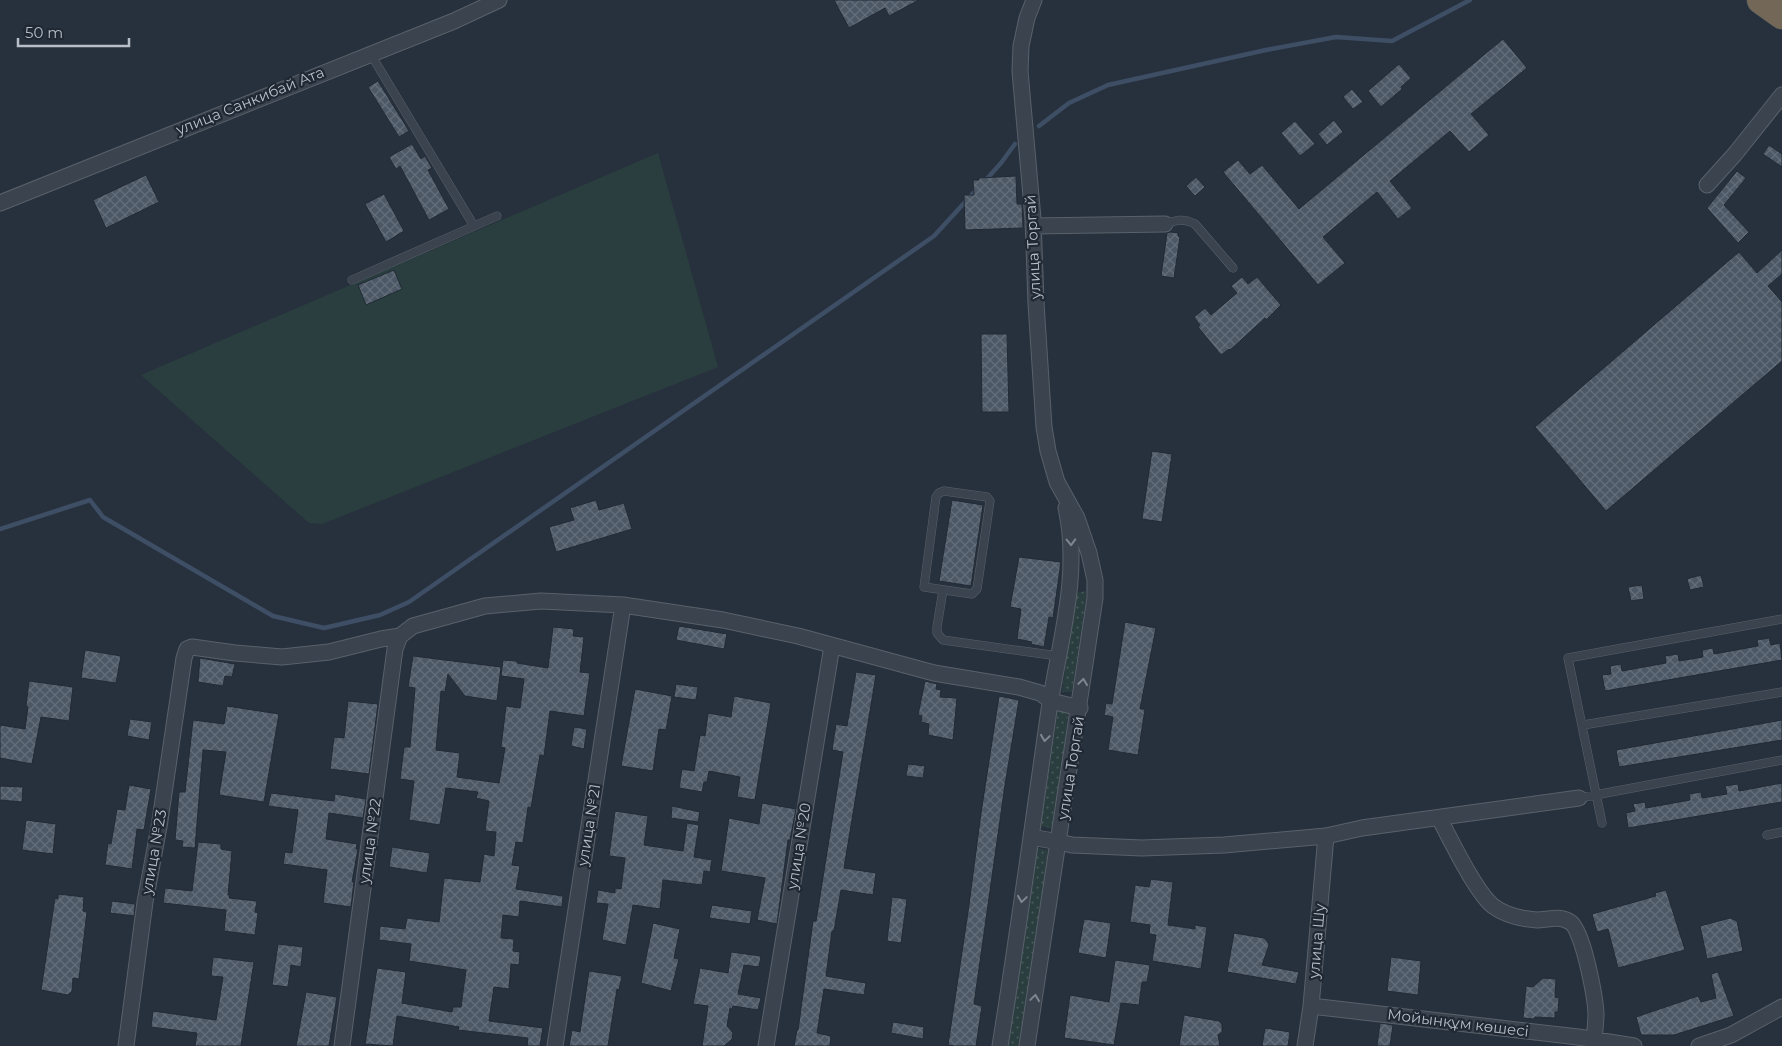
<svg xmlns="http://www.w3.org/2000/svg" width="1782" height="1046" font-family="Montserrat,sans-serif">
	<defs>
		<pattern id="grass-dots" width="8" height="8" patternUnits="userSpaceOnUse" patternTransform="scale(1.25)"><rect width="8" height="8" fill="#2a3e3f"/><path d="M2 2h.1M6 6h.1" fill="none" stroke="#475859" stroke-width="1.8" stroke-linecap="round"/></pattern>
		<pattern id="building-cross-hatch" width="8" height="8" patternUnits="userSpaceOnUse" patternTransform="scale(1.25)"><rect width="8" height="8" fill="#4d5866"/><path d="M0 0l8 8M0 8l8-8" fill="none" stroke="#646e7a"/></pattern>
	</defs>
	<rect width="100%" height="100%" fill="#27313d"/>
	<path fill="url(#grass-dots)" d="M1086,591V598L1072,692H1062L1076,593Z
		M1058,709L1068,713L1055,829L1041,826Z
		M1037,848L1052,851L1019,1046H1005Z"/>
	<path fill="#2a3e3f" d="M658,153L718,367L322,524L309,523L141,375Z"/>
	<g fill="none" stroke-linecap="round" stroke-linejoin="round">
		<path stroke="#3e4e65" stroke-width="4.5" d="M1039,126L1069,103L1108,85L1266,50L1336,37L1392,41L1470,0
			M984,182L1001,163L1015,144
			M0,529L90,500L103,517L273,616L324,628L380,615L409,602L934,236L977,189"/>
	</g>
	<path fill="url(#building-cross-hatch)" stroke="#212a35" d="M834,0H919L889,16L885,8L849,28Z
		M1503,39L1527,68L1471,114L1489,135L1469,152L1450,131L1390,181L1412,208L1398,219L1377,192L1323,237L1345,263L1318,285L1223,172L1238,160L1250,174L1262,165L1299,209Z
		M1399,64L1411,78L1401,87L1402,89L1381,107L1368,91Z
		M378,81L409,131L399,137L368,87Z
		M1352,89L1363,102L1353,109L1343,97Z
		M1334,120L1343,132L1327,145L1318,134Z
		M1295,121L1315,144L1300,156L1281,133Z
		M412,144L421,159L425,156L432,168L428,170L449,209L429,220L400,166L396,169L389,157Z
		M1769,145L1782,154V167L1763,154Z
		M1737,171L1746,178L1724,205L1749,232L1738,243L1707,208Z
		M146,175L159,202L106,228L93,200Z
		M1016,176L1017,204H1022L1023,228L965,230L964,195H974L973,180H979V178Z
		M1196,177L1205,187L1195,196L1186,186Z
		M384,194L404,231L386,242L365,204Z
		M1170,232L1178,233V236L1180,237L1174,278L1161,276L1167,233Z
		M1782,250V274L1768,286L1782,302V361L1606,511L1535,427L1739,252L1757,273Z
		M394,270L402,289L366,305L358,285Z
		M1242,277L1248,284L1257,277L1281,305L1266,320L1265,318L1230,350L1229,349L1221,355L1198,327L1200,325L1194,317L1205,308L1211,315L1237,293L1231,286Z
		M981,334H1007L1009,412H982Z
		M1152,451L1172,454L1162,522L1142,519Z
		M596,500L599,510L624,503L632,529L556,552L549,527L574,520L570,508Z
		M952,500L983,505L971,586L939,581Z
		M1019,557L1061,562L1053,618L1049,617L1044,647L1031,644L1032,642L1017,639L1021,609L1010,607Z
		M1701,575L1704,587L1690,590L1687,579Z
		M1642,585L1644,599L1631,601L1628,587Z
		M1125,622L1156,628L1140,709H1145L1138,755L1108,750L1113,717L1104,715L1106,703L1112,704Z
		M679,626L727,634L724,649L676,640Z
		M553,627L574,629L573,636L584,637L580,672L590,673L584,716L550,711L544,756L540,755L531,808L528,807L523,843L516,842L512,865L520,866L516,889L563,896L562,907L520,901L519,917L503,915L501,938L514,939L513,951L520,952L519,965L511,964L509,989L494,987L489,1021L543,1028L540,1046H527L528,1038L458,1030L459,1027L397,1016L393,1046L365,1044L377,968L406,972L402,1003L452,1012L453,1007H461L466,970L409,961L411,944L379,940L380,926L405,929L407,918L439,922L444,878L480,882L484,854L494,856L496,832L485,831L489,801L476,798L478,792L446,788L440,825L409,820L414,781L400,779L404,747H410L415,688L408,687L413,656L501,667L497,701L465,696L448,674L445,692L441,691L436,750L460,753L457,777L499,783L505,748L501,747L506,706L520,708L524,679L501,676L503,660L517,661V663L548,668Z
		M1769,638L1771,645L1780,643L1782,660L1605,691L1602,675L1611,674L1610,666L1621,664L1622,671L1666,663L1665,656L1678,654L1679,661L1703,657L1702,650L1713,648L1714,654L1758,646L1757,640Z
		M85,650L121,656L116,683L81,678Z
		M200,658L235,664L232,677L225,676L223,686L198,682Z
		M856,672L876,675L844,868L876,873L873,895L841,890L834,931H832L826,976L866,983L864,995L824,989L817,1033L831,1036L830,1046H794L797,1030H798L813,921H816L843,752L832,750L836,724L847,726Z
		M29,681L73,687L69,721L41,717L32,764L0,758V725L25,729L28,707L26,706Z
		M925,681L937,684L936,689L941,690L940,697L957,698L953,740L928,735L929,724L921,722L922,716L918,715Z
		M676,684L698,687L696,700L674,697Z
		M635,689L672,696L666,730L659,729L653,771L621,766Z
		M734,696L771,703L755,800L737,797L740,777L709,771L707,782H704L702,792L679,788L682,769L694,771L700,735L705,736L708,713L731,717Z
		M999,696L1019,700L1005,785L974,1004L982,1006L976,1046H955L948,1045L968,912L981,813Z
		M348,701L378,704L369,774L330,769L334,737L344,738Z
		M227,706L279,714L264,802L219,795L226,752L203,750L195,848L182,847L183,841L175,840L179,792H185L193,720L224,724Z
		M130,719L152,722L149,740L127,736Z
		M1782,720V740L1619,767L1616,750Z
		M574,727L587,729L584,749L571,746Z
		M908,764L925,766L923,778L906,776Z
		M1782,783V802L1628,828L1626,813L1635,811L1633,804L1645,802L1646,808L1690,800L1689,794L1701,792L1702,798L1727,794L1725,786L1738,784L1739,791Z
		M129,785L151,789L144,830L137,829L132,869L105,865L108,843L111,844L117,809L125,810Z
		M0,786L23,787L22,802L0,800Z
		M271,793L334,801L335,794L366,799L363,818L329,813L326,839L357,844L356,849H358L352,882H354L351,907L323,903L327,870L283,864L285,852L292,853L298,810L268,806Z
		M762,803L796,809L790,840H788L777,924L757,920L765,878L721,871L729,818L759,824Z
		M672,806L700,812L698,822L671,818Z
		M615,811L648,816L644,845L683,851L687,823L699,825L694,857L712,860L710,872L704,871L702,885L663,880L660,909L633,905L626,945L602,940L608,904L596,903L598,890L615,893V888L621,889L625,858L609,856Z
		M26,820L56,824L53,854L22,850Z
		M198,842L221,844V849L232,851L228,895H230L229,898L257,901L255,912L258,913L255,935L224,931L226,910L163,903L165,888L192,891Z
		M392,847L430,853L427,873L389,867Z
		M1151,879L1173,882L1168,925L1195,929V925L1207,927L1201,969L1152,961L1156,935L1149,934L1150,925L1130,922L1135,885L1149,887Z
		M1666,890L1685,950L1618,968L1608,929L1597,932L1592,914L1656,896L1655,893Z
		M58,894L84,897L83,911L87,912L79,979L73,978L72,991L68,995L41,990L55,898L58,899Z
		M892,897L907,899L901,943L887,941Z
		M112,901L135,904L134,916L110,913Z
		M712,905L752,911L750,924L709,918Z
		M1730,918L1737,921L1743,951L1707,959L1700,926Z
		M1084,919L1111,923L1106,958L1078,953Z
		M653,923L680,929L674,958L679,959L671,991L641,983Z
		M1234,933L1264,938L1267,941L1269,945L1262,965L1299,972L1296,984L1227,972Z
		M278,944L303,947L301,967L291,965L288,987L272,985Z
		M731,952L761,956L759,967L744,965L738,994L761,998L758,1010L733,1006L732,1009L730,1008L727,1026L733,1033L732,1039L724,1046H702L708,1006L693,1004L700,968L728,973Z
		M213,957L254,962L241,1046H195L197,1033L151,1027L153,1011L216,1020L223,977L211,976Z
		M1391,957L1421,961L1418,995L1387,991Z
		M1115,960L1150,965L1147,982H1142L1139,1005L1121,1003L1114,1045L1064,1038L1070,995L1109,1002Z
		M589,971L622,976L619,990L617,989L608,1046H569L572,1030L580,1032Z
		M1718,972L1734,1016L1674,1035H1641L1636,1017L1698,996L1701,1002L1716,998L1711,974Z
		M1543,978L1556,979L1555,997L1559,998L1558,1012H1555V1018L1535,1017L1534,1019L1523,1018L1526,986L1533,987Z
		M306,992L337,997L329,1046H296Z
		M1184,1015L1219,1021L1222,1024V1032L1218,1035L1220,1046H1179Z
		M893,1022L924,1027L923,1039L891,1033Z
		M1380,1023L1393,1025L1390,1046H1377Z
		M1265,1028L1290,1032L1288,1046H1262Z"/>
	<g fill="none" stroke-linecap="round" stroke-linejoin="round">
		<g stroke="#59616b" stroke-width="9">
			<path id="lane" d="M370,53L474,226
				M1165,224C1177,220 1183,218 1195,224L1233,268
				M352,280L497,216
				M944,491L987,497L990,501L977,589L972,594L924,587L936,497L939,493Z
				M943,590L937,627V633L943,640L1058,656
				M1583,725L1782,692
				M1579,798L1782,760
				M1602,823L1568,658L1782,619
				M1767,835L1782,832"/>
		</g>
		<g stroke="#59616b" stroke-width="17">
			<path id="street" d="M1707,185L1735,154L1782,95
				M0,203L454,21L499,0
				M1033,226L1165,224
				M1439,818C1451,840 1475,891 1493,906C1505,915 1522,919 1537,920C1548,920 1559,915 1570,922C1583,929 1595,997 1596,1013C1596,1022 1595,1030 1594,1039
				M1031,837L1059,842L1072,845L1142,848L1224,845L1326,836L1362,828L1579,798
				M1311,1006L1578,1037L1634,1046
				M126,1046L145,902L159,827L184,658L187,649L192,647L235,653L282,657L329,652L381,639L400,636L413,626L485,606L541,601L623,605L723,620L798,636L934,673L1019,687L1040,693L1051,701L1080,708
				M342,1046L395,649L400,636
				M555,1046L623,605
				M766,1046L832,646
				M1000,1046C1018,934 1033,822 1049,710C1059,643 1081,575 1066,508
				M1027,1046L1095,598V580L1089,553L1077,518L1057,482L1048,451L1044,427L1036,303L1033,219L1020,71L1021,46L1027,18L1034,0
				M1305,1046L1311,1006L1326,836
				M1699,1046L1731,1035L1782,1007"/>
		</g>
		<g stroke="#454e58" stroke-width="29">
			<path id="highway" d="M1761,0L1782,15"/>
		</g>
		<use href="#lane" stroke="#3b434e" stroke-width="8"/>
		<use href="#street" stroke="#3b434e" stroke-width="15"/>
		<use href="#highway" stroke="#736858" stroke-width="28"/>
	</g>
	<defs><path id="oneway-chevron" d="M-2-3.5L2.5 0L-2 3.5" fill="none" stroke-width="1.6" stroke-linecap="round" stroke-linejoin="round" transform="scale(1.25)"/></defs>
	<g stroke="#7f8791">
		<use href="#oneway-chevron" transform="translate(1071 542) rotate(88)"/>
		<use href="#oneway-chevron" transform="translate(1083 682) rotate(-82)"/>
		<use href="#oneway-chevron" transform="translate(1045 738) rotate(98)"/>
		<use href="#oneway-chevron" transform="translate(1022 899) rotate(98)"/>
		<use href="#oneway-chevron" transform="translate(1035 998) rotate(-82)"/>
	</g>
	<g text-anchor="middle" stroke-width="4.5" stroke-linejoin="round" paint-order="stroke">
		<g font-size="15" fill="#b7bec8" stroke="#1f2833">
			<text transform="translate(250 101) rotate(-22)" y="5">улица Санкибай Ата</text>
			<text transform="translate(1033 247) rotate(-93)" y="5">улица Торгай</text>
			<text transform="translate(1071 768) rotate(-81)" y="5">улица Торгай</text>
			<text transform="translate(589 825) rotate(-81)" y="5">улица №21</text>
			<text transform="translate(370 841) rotate(-82)" y="5">улица №22</text>
			<text transform="translate(799 846) rotate(-81)" y="5">улица №20</text>
			<text transform="translate(154 852) rotate(-80)" y="5">улица №23</text>
			<text transform="translate(1317 941) rotate(-85)" y="5">улица Шу</text>
			<text transform="translate(1458 1023) rotate(7)" y="5">Мойынқұм көшесі</text>
		</g>
	</g>
	<path d="M18 38v8h111v-8" fill="none" stroke="#b7bec8" stroke-width="2.5"/>
	<text x="25" y="38" font-size="15" fill="#b7bec8" stroke="#1f2833" stroke-width="4" paint-order="stroke">50 m</text>
</svg>
